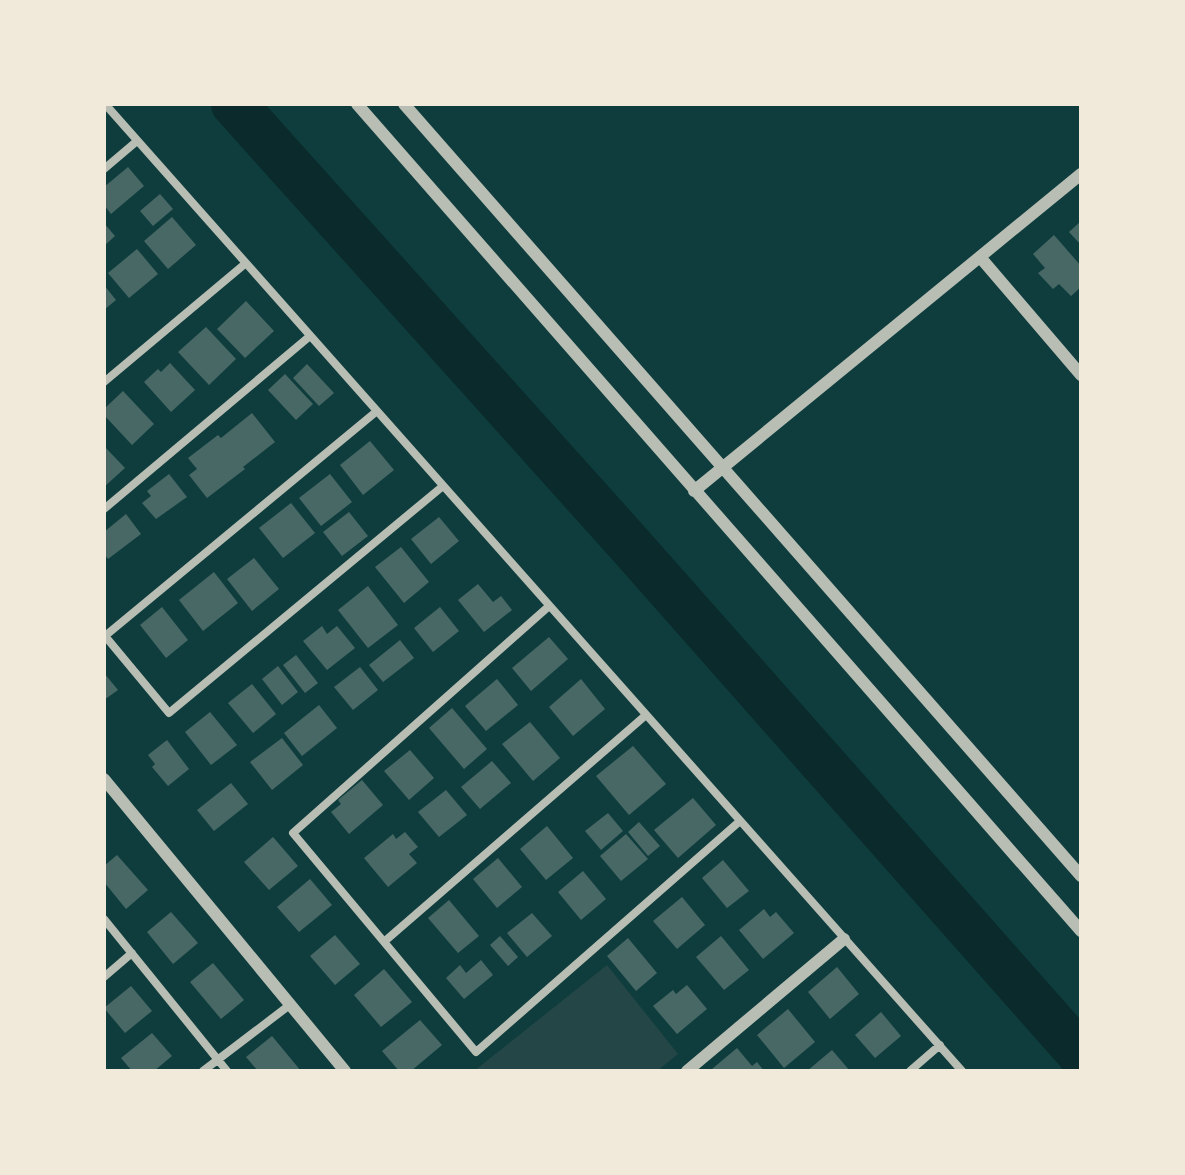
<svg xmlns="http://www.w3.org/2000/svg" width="1185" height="1175" font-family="Georgia,serif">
	<rect width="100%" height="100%" fill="#0f3d3e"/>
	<path fill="#244646" d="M607,965L678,1054L657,1071H474Z"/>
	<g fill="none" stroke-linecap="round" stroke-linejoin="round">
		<path stroke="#0a2a2b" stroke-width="46" d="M234,104L630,545L1081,1055"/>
	</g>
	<path fill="#486865" d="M128,167L144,186L111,214L104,205V187Z
		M160,194L173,209L153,226L140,211Z
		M172,217L196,245L168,269L144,241Z
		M1081,221V245L1069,232Z
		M104,223L115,236L104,246Z
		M1054,235L1081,266V287L1071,296L1059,284L1053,289L1038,273L1045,268L1033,254Z
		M137,249L158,274L129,298L108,273Z
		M104,285L116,300L104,310Z
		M246,301L274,331L245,358L217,329Z
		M206,327L236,359L209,385L178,352Z
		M170,363L195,390L171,412L144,382L158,369L161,372Z
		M307,364L334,393L319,406L293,378Z
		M285,374L313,404L296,420L268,390Z
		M123,391L154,424L132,445L104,415V409Z
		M252,413L275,442L243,467L245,469L207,498L189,475L197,469L188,458L218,435L221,438Z
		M370,441L394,470L363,495L340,465Z
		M104,446L125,468L104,487Z
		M169,474L187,497L156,519L142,503L151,496L147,491Z
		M330,474L352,502L321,526L299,498Z
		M291,503L315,533L283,558L259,528Z
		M349,512L368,536L342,556L323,532Z
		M126,514L141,534L108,559L104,554V532Z
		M439,517L459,541L431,564L411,539Z
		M401,547L429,582L404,603L375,567Z
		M254,558L279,589L252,611L227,579Z
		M214,572L238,603L203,631L179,600Z
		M478,584L493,602L501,596L512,610L484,632L458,600Z
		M368,586L398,625L368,648L338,610Z
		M162,607L188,640L166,658L140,625Z
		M440,607L459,631L433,652L414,628Z
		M322,626L327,634L337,626L355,648L327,670L303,641Z
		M549,637L568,659L531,691L512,668Z
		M400,640L414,658L383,682L369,665Z
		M296,655L318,683L305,693L283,665Z
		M278,666L298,692L282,705L262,679Z
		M360,667L378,690L353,710L334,687Z
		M104,673L118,690L104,700Z
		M497,679L518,705L486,731L465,706Z
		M581,679L605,709L573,736L549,707Z
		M252,684L276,714L253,733L228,703Z
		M319,705L337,728L302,756L284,733Z
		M452,708L487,749L464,769L429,728Z
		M210,712L237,745L211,765L185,732Z
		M530,722L560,758L533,781L502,744Z
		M282,738L303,765L272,790L250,762Z
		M167,740L189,769L168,786L152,767L155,764L148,755Z
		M633,746L666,784L629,815L596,776Z
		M410,750L434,778L409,800L384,771Z
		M492,761L511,783L480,809L461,787Z
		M362,780L383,805L349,834L331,812L341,804L338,800Z
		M231,783L248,804L214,831L197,810Z
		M446,790L467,815L439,837L418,812Z
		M693,798L716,825L678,858L654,830Z
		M608,813L623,831L601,850L585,831Z
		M639,822L660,846L648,856L628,832Z
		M547,826L573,858L546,880L520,849Z
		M405,832L418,847L409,854L417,863L388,887L364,858L393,834L396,839Z
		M626,834L648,859L621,881L600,856Z
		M273,837L298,866L269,890L244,862Z
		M117,855L148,890L126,909L104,882V866Z
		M498,858L522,887L497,908L473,879Z
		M723,860L749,891L727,908L702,878Z
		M583,871L606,899L581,920L558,892Z
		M310,879L332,905L299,932L277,907Z
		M682,897L705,925L677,949L653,921Z
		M449,900L479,936L458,953L428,918Z
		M764,909L770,917L776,912L794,933L763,959L739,930Z
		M171,912L198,943L173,964L147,932Z
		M532,913L552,936L527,957L507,933Z
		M335,935L360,964L335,985L310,956Z
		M500,936L518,957L508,966L490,945Z
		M721,936L749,970L724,990L696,957Z
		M628,938L657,973L636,991L607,956Z
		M481,960L493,975L464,999L446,978L460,965L466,973Z
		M213,963L244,1000L221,1019L190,982Z
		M837,967L859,994L830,1019L808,992Z
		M384,969L412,1002L381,1027L354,995Z
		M687,985L707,1009L677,1034L653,1006L673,990L676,994Z
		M131,986L152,1011L125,1033L104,1008Z
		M788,1009L815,1042L784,1068L757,1035Z
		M881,1012L901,1036L875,1058L855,1035Z
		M420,1020L442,1045L411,1071H399L382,1051Z
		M152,1033L172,1056L154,1071H132L121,1058Z
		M272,1036L301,1071H258L246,1057Z
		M737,1048L752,1066L757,1062L764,1071H713L712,1069Z
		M832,1050L850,1071H807Z"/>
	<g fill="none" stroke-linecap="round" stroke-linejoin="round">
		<path stroke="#b8beb3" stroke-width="8" d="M105,104L962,1071
			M104,169L137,141
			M104,382L246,263
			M377,411L105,636L169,713L443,486
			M104,509L310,336
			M548,607L293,833L476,1052L740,821
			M104,919L227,1071
			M385,941L646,715
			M104,977L132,953
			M203,1071L291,1004
			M910,1071L940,1045"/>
		<path stroke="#b8beb3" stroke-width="12" d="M357,104L1081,931
			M404,104L1081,876
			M980,257L1081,375
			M694,491L1081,174
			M104,779L345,1071
			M687,1071L844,939"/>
	</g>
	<rect width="1185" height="1175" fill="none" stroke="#f1e9da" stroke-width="212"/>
</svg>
